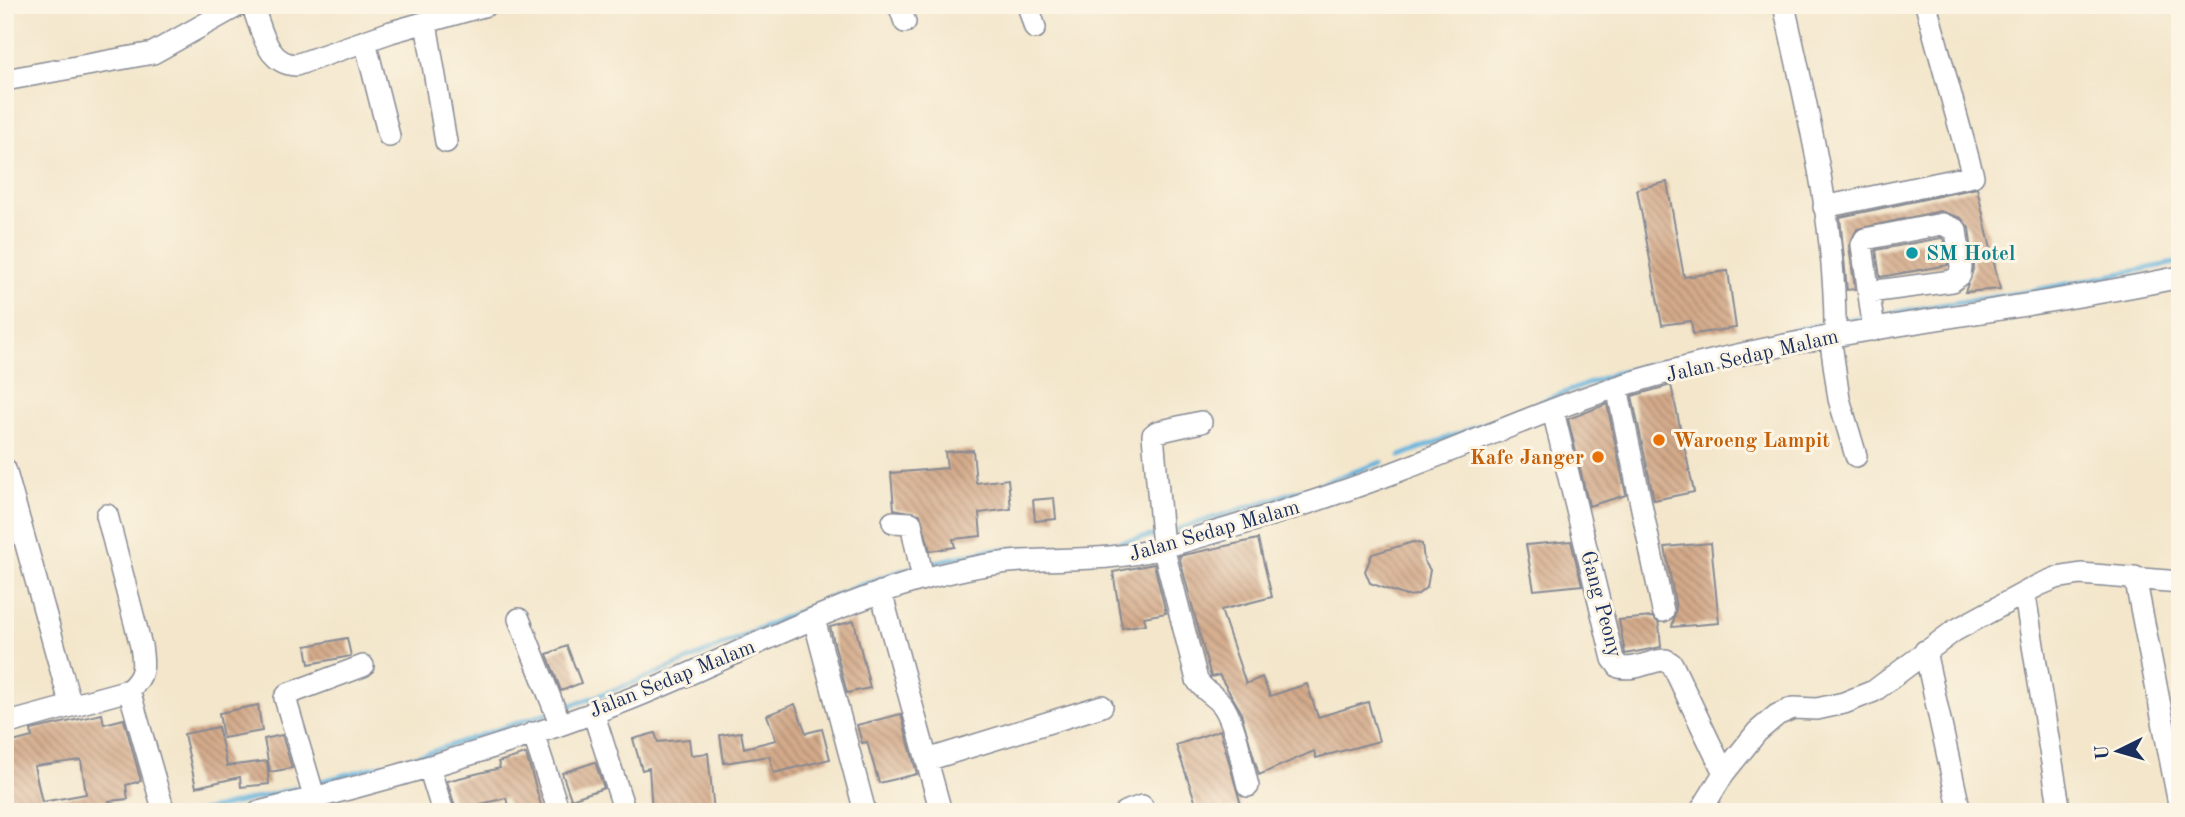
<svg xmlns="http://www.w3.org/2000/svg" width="2185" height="817" font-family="'Old Standard TT',serif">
	<defs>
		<pattern id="building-back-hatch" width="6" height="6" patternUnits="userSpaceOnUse" patternTransform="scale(1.75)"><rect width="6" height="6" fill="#d4aa8a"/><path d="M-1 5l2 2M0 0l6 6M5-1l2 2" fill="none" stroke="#ab8b74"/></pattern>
	</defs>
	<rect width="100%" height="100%" fill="#fcf5e5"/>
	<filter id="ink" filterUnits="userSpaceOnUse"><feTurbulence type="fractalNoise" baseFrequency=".0143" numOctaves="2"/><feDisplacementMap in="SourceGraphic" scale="14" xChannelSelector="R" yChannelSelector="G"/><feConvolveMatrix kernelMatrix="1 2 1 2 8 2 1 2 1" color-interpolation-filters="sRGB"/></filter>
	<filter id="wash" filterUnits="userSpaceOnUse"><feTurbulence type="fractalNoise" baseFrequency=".00686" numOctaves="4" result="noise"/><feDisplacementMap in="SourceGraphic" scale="28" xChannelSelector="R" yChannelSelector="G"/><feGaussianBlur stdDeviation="1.57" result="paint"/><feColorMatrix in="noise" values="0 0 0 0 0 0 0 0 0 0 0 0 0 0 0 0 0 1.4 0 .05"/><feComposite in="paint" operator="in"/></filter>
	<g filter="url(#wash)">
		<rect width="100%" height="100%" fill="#f3e6cb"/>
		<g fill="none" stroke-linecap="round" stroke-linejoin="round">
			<path stroke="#61b1db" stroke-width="5" d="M1878,315L2031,291L2180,262
				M1840,321L1868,316
				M1400,456L1613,374L1830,322
				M1319,484L1382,462
				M1176,530L1304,489
				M924,565L988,550L1100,546L1156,535
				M560,709C604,694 648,678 691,659C765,627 837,591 914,567
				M315,783L424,754L550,712
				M200,812L306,786"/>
		</g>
		<g id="blocks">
			<path fill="url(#building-back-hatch)" fill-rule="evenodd" d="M1667,182L1684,277L1728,271L1736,328L1693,334L1691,321L1662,325L1637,189Z
				M1977,188L2000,289L1965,292L1974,267L1969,228L1961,218L1940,211L1857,229L1849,246L1855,289L1847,290L1840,217Z
				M1941,238L1944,239L1948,265L1880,277L1876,250Z
				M1671,385L1694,492L1654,500L1632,396Z
				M1607,404L1626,495L1589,506L1568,419Z
				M973,450L976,483L1008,479L1011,509L979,513L981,536L953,539L955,547L930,551L920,514L894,509L891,473L947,468L945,452Z
				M1054,498L1056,519L1035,521L1033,500Z
				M1258,539L1272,597L1221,610L1246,684L1262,677L1270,696L1307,684L1318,717L1368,702L1379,741L1316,758L1314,751L1259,775L1240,710L1219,675L1211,677L1179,556Z
				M1571,541L1582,585L1534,590L1526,545Z
				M1413,542L1422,544L1424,561L1430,570L1427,587L1417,595L1406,596L1370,583L1365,571L1372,554Z
				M1711,543L1719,623L1672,627L1676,608L1665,547Z
				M1154,564L1166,613L1144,617L1146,624L1122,628L1113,572Z
				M1652,617L1659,623L1661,647L1625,654L1619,620Z
				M854,621L870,688L847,693L830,627Z
				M347,638L351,656L309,664L306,646Z
				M567,646L581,683L561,691L547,654Z
				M795,704L806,733L822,729L830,759L774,773L769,756L724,763L720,735L741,732L744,748L776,740L767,715Z
				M258,705L262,731L223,738L219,713Z
				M102,714L104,724L124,719L141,781L126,785L128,799L109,801L111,812H9L5,795V744L32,737L31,730ZM81,760L86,794L42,802L34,766Z
				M901,714L917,774L879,783L867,742L862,743L857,725Z
				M218,727L227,766L267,761L269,784L241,787L240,777L196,787L184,734Z
				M1220,730L1241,805L1222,812H1199L1176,745Z
				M655,733L658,742L689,739L691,755L708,753L714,812H652L649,768L642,770L633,739Z
				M282,735L292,768L270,772L264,739Z
				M526,754L543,812H510L506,798L456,810L447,781L500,768L498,762Z
				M595,762L604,788L571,799L562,773Z"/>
		</g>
	</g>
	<g filter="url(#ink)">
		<use href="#blocks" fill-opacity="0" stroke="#878a94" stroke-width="2"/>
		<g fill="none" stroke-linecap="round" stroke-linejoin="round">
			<g stroke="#878a94" stroke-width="24">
				<path id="minor" d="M252,5C262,29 266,64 296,65L391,32L487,5
					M899,5L905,22
					M1028,5L1035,28
					M1784,5C1808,114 1836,223 1835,335
					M426,23L446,142
					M365,41L389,136
					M5,80L153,53L239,5
					M1824,207L1973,176L1926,5
					M1869,292L1952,281L1960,275L1961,266L1956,230L1942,224L1865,239L1862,245L1874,330
					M1830,336L1839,399L1856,456
					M1617,387L1663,611
					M1553,411L1613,659L1619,667C1636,671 1650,660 1666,660L1672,664L1724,773
					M1201,422L1157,432L1153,435L1163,547L1197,680C1204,692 1217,696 1224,707C1237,729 1241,761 1248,786
					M5,469L71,706
					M893,522L911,523L923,579
					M2135,577L2180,809
					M881,592L941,812
					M2025,596L2060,812
					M519,619L560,723
					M814,619L865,812
					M1925,651L1960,812
					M129,690L164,812
					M593,712L625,812
					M5,724L129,690C145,676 144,666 141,646L107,515
					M533,733L559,812
					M927,760L1102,706
					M429,767L443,812
					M318,810L285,698L288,694L363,666
					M259,812C383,781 506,747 625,701C722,663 813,612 913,582C949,572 985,563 1022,561C1070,558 1114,561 1161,548C1242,525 1323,500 1401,470C1472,443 1544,410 1617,387C1800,329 1993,317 2180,277
					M1125,812L1142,806
					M1700,812L1724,773L1757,732L1777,715L1793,708L1817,709L1844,703L1874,691L1954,631L2039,585L2056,578L2081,574L2180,582"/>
			</g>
			<use href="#minor" stroke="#fff" stroke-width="21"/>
		</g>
	</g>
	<circle fill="#0f9aa8" stroke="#fcf5e5" stroke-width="2.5" cx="1912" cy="253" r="7"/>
	<g fill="#e8710a" stroke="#fcf5e5" stroke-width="2.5">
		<circle cx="1659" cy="440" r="7"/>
		<circle cx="1598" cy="457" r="7"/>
	</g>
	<g text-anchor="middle" stroke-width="6" stroke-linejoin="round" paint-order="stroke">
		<g font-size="21" font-weight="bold" fill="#0d838f" stroke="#fcf5e5" text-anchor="start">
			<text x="1926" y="260">SM Hotel</text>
		</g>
		<g font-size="21" fill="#1b2f5e" stroke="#fcf5e5">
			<text transform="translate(1752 355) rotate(-13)" y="7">Jalan Sedap Malam</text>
			<text transform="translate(1214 530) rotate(-16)" y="7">Jalan Sedap Malam</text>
			<text transform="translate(1602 604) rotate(75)" y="7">Gang Peony</text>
			<text transform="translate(672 678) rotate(-22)" y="7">Jalan Sedap Malam</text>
		</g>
		<g font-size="21" font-weight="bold" fill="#c56008" stroke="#fcf5e5" text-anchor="start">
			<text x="1673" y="447">Waroeng Lampit</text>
			<text x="1584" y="464" text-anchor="end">Kafe Janger</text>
		</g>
	</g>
	<rect width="2185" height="817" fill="none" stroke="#fcf5e5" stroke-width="28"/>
	<g transform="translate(2118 751) rotate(265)" stroke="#fcf5e5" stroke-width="5" paint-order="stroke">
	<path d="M0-5L12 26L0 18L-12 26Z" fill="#1b2f5e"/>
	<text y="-10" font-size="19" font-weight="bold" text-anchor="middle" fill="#1b2f5e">U</text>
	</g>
</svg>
